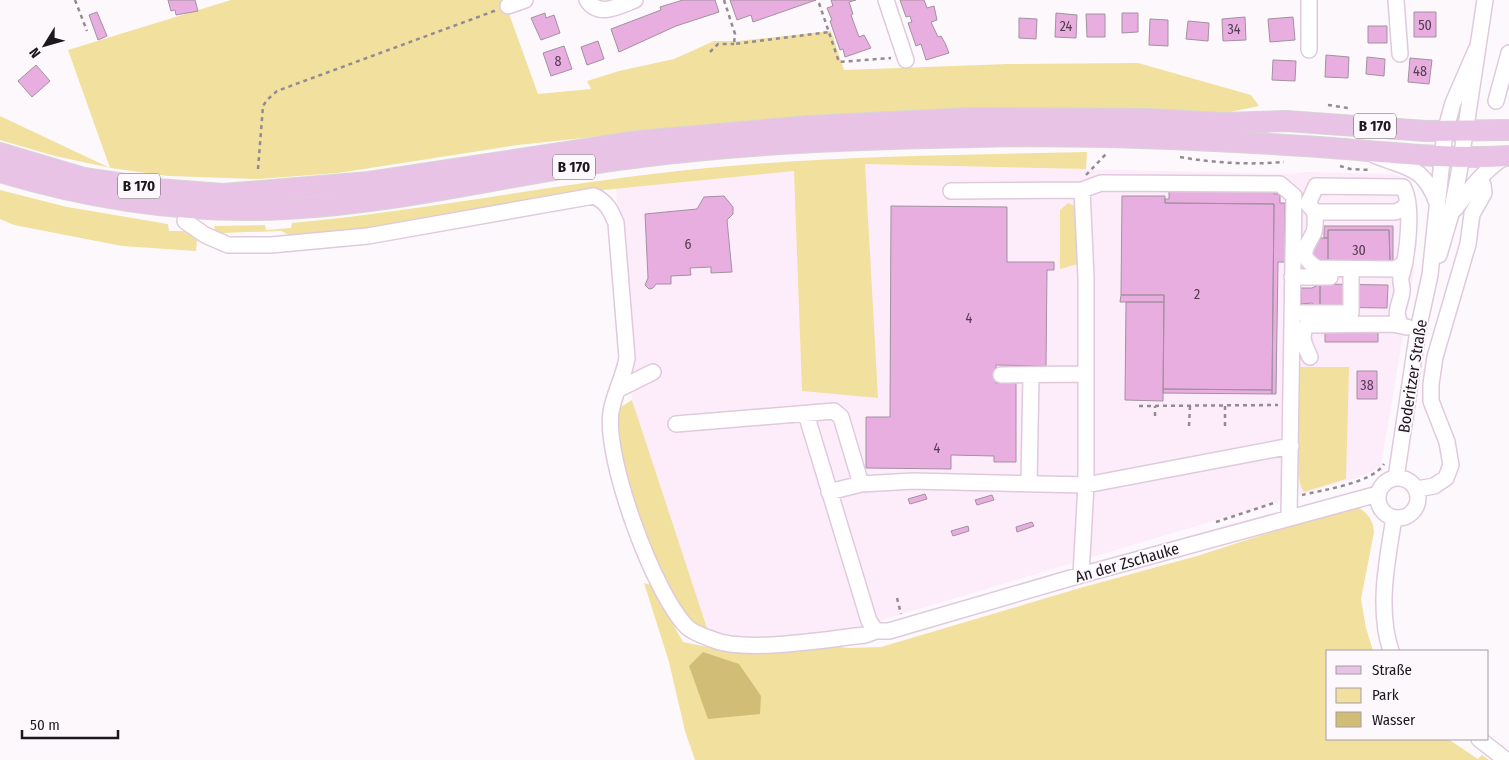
<svg xmlns="http://www.w3.org/2000/svg" width="1509" height="760" font-family="'Fira Sans Condensed',sans-serif">
	<rect width="100%" height="100%" fill="#fdf8fc"/>
	<path fill="#fdedfa" d="M865,164L1292,174L1308,172L1393,174L1400,176L1409,183L1414,272L1381,465L1372,472L1353,479L849,630L748,640L718,635L708,631L632,400L616,189L795,171L802,390L877,398Z"/>
	<path fill="#f2e09f" d="M231,0H504L538,94L591,89L587,81L619,71L674,59L714,41H738L831,31L844,70L1007,64L1138,63L1251,95L1259,106L1220,114L989,109L819,115L630,133L518,145L338,173L259,179L168,176L111,168L55,156L0,140V116L110,168L68,50Z
		M1087,152L1086,169L865,164L878,398L802,391L794,171L584,192L389,226L293,237L281,231L222,233L216,232L214,226L265,225L266,230L291,228L292,223C421,211 549,185 678,171C814,156 950,155 1087,152Z
		M0,190L67,207L168,224L169,231H184L197,240L196,251L122,246L14,225L0,219Z
		M1068,203L1078,207V264L1060,269V210Z
		M1299,367H1349L1346,479L1304,492C1292,476 1298,391 1299,367Z
		M632,400L708,631L687,618L648,552L615,436L619,408Z
		M1358,507C1368,514 1373,519 1374,532L1361,599L1366,628L1373,651H1328V739H1448L1478,759L1482,755L1489,760H695L685,731L669,662L644,583L651,585L683,642L732,652L780,651L820,645L849,648L881,647L1080,588L1197,556L1296,524Z"/>
	<path fill="#d1bd75" d="M703,652L739,664L761,696L760,714L708,719L689,666Z"/>
	<path fill="#e8aee0" stroke="#a390a0" d="M168,0H195L198,11L176,15L175,10L171,11Z
		M683,0H715L719,12L676,26L619,52L611,29L661,10L660,7Z
		M730,0H816L753,22L751,15L737,20Z
		M831,0H856L849,2L853,14L851,15L859,37L864,35L871,48L845,57L843,49L840,50L830,21L832,20L827,8L833,6Z
		M900,0H924L927,8L934,6L937,20L931,22L938,37L941,36L945,43L949,53L926,60L921,44L916,46L908,23L912,22L910,16L906,17Z
		M97,12L107,36L98,40L89,15Z
		M1414,12H1436V37H1414Z
		M545,13L546,18L554,15L560,33L541,40L531,18Z
		M1056,13L1077,15L1076,38L1055,37Z
		M1122,13H1138V32L1122,33Z
		M1086,14H1105V37H1087Z
		M1245,17L1246,40L1223,41L1222,19Z
		M1293,17L1295,40L1270,42L1268,19Z
		M1019,18L1037,19L1036,39L1019,38Z
		M1150,19L1168,20V46L1149,45Z
		M1188,21L1209,23L1208,41L1186,39Z
		M1368,26H1387V43H1368Z
		M598,41L604,59L587,65L581,47Z
		M564,46L572,69L551,76L543,53Z
		M1326,55L1349,57L1348,78L1325,77Z
		M1367,57L1385,59L1384,76L1366,74Z
		M1410,58L1432,60L1429,84L1408,82Z
		M1273,60L1296,61L1295,81L1272,80Z
		M36,65L50,81L32,97L18,81Z
		M1169,190L1274,191V194H1280V203H1285V262H1278L1276,394H1272L1274,204L1165,203V199H1169Z
		M724,196L733,207V214L727,220L732,272L711,273V267L690,268L691,275L671,276V284H656L653,288L649,289L645,285L648,278L645,214L697,209L704,197Z
		M1122,196H1165V203L1274,204L1272,390L1163,389L1164,295H1121Z
		M891,206L1007,207V262H1054V270H1047L1046,366L996,365V383H1016V462H994V456L951,455V469L866,468V417H890Z
		M1324,226H1393V266H1323V260L1390,261L1389,230H1328V238H1324Z
		M1328,230H1389L1390,261H1328Z
		M1315,238H1328V260H1312V243Z
		M1320,284L1388,285L1387,308L1320,307Z
		M1320,284V307H1315L1312,303L1301,304V288H1312Z
		M1121,295H1164V302H1120Z
		M1126,302H1164L1163,401L1125,400Z
		M1325,327L1378,328V342H1325Z
		M1357,371H1377V399H1357Z
		M1163,389L1272,390V394L1163,393Z
		M925,494L927,499L910,504L908,499Z
		M992,495L994,500L977,505L975,500Z
		M1032,522L1034,526L1017,532L1016,527Z
		M968,526L969,531L953,536L951,531Z"/>
	<g fill="none" stroke-linecap="round" stroke-linejoin="round">
		<g stroke="#dfcadc" stroke-width="18">
			<path id="minor" d="M587,0C599,18 619,6 635,0
				M886,0L906,60
				M1309,0V50
				M1396,0L1400,54
				M508,6L525,0
				M1496,101L1509,53
				M1374,155C1408,169 1423,165 1437,203
				M951,191L1082,190L1101,183L1280,184L1294,196L1289,516
				M1455,209C1471,188 1483,171 1506,156
				M1315,212C1315,218 1316,226 1314,232C1306,249 1297,255 1317,268L1395,269L1405,263
				M185,221L205,235L228,245H271L368,236L594,196C607,202 611,211 616,223L627,358C624,377 614,393 611,412C604,458 654,594 687,627C693,633 706,637 714,640C747,653 828,639 865,635L876,631H889L1081,575L1378,494
				M1439,255L1451,214L1459,173L1485,0
				M1292,277H1330
				M1292,313H1351V277
				M1401,325C1393,312 1400,306 1402,292C1403,288 1400,282 1401,277C1407,258 1414,205 1403,187L1316,186L1308,204L1315,212H1395L1403,209L1407,203
				M1310,357C1305,346 1299,336 1307,325L1392,324L1407,327
				M1001,375L1085,374
				M619,389L653,372
				M806,414L869,621L876,631
				M676,424L834,411L841,417L861,484
				M1378 498a20 20 0 1 1 40 0a20 20 0 1 1-40 0Z
				M1396,478L1418,330L1430,275L1445,132L1453,103L1476,50
				M1029,483L1031,376
				M1417,489L1434,486L1446,478L1451,465L1447,442L1431,401V384L1435,357L1468,244L1472,214L1484,193L1483,185
				M829,492L861,484L913,481L1086,485L1291,446
				M1081,575L1086,485V277L1082,190
				M1391,651C1377,609 1387,561 1394,518
				M1479,739L1506,760"/>
		</g>
		<g stroke="#d7d5d6" stroke-width="22">
			<path id="major" d="M0,153L84,178L158,189L223,194L369,182L639,141L809,126L973,118L1150,119L1223,123L1286,121L1426,131L1509,130
				M0,172C93,200 189,214 286,209C405,203 522,171 641,157C751,143 864,139 976,137C1085,134 1194,139 1303,146C1372,150 1441,160 1509,156"/>
		</g>
		<path stroke="#928b91" stroke-width="2.5" stroke-dasharray="4 4" stroke-linecap="butt" d="M75,0L87,31
			M724,0L735,34L734,44L829,32
			M819,3L839,62L891,58
			M710,52L718,44H734
			M1328,105L1348,108
			M1180,157C1215,163 1249,165 1284,162
			M1340,166L1350,169L1371,170
			M258,169L263,106L267,100L277,91L497,10
			M1086,175L1106,154
			M1139,406L1278,405
			M1225,406V430
			M1155,416V406
			M1189,426L1190,406
			M1302,495C1322,490 1373,483 1384,464
			M1216,522L1277,502
			M897,598L901,614"/>
		<use href="#minor" stroke="#fff" stroke-width="15"/>
		<use href="#major" stroke="#e9c3e5" stroke-width="20"/>
	</g>
	<g text-anchor="middle" stroke-width="4" stroke-linejoin="round" paint-order="stroke">
		<g font-size="14" fill="#513d4e">
			<text x="1425" y="30">50</text>
			<text x="1066" y="31">24</text>
			<text x="1234" y="34">34</text>
			<text x="558" y="66">8</text>
			<text x="1420" y="76">48</text>
			<text x="688" y="249">6</text>
			<text x="1359" y="255">30</text>
			<text x="1197" y="299">2</text>
			<text x="969" y="323">4</text>
			<text x="1367" y="390">38</text>
			<text x="937" y="453">4</text>
		</g>
		<g fill="#fdf8fc" stroke="#625a61" stroke-width="1">
			<rect x="1354" y="113.5" width="42" height="25" rx="4"/>
			<rect x="553" y="154.5" width="42" height="25" rx="4"/>
			<rect x="118" y="173.5" width="42" height="25" rx="4"/>
		</g>
		<g font-size="15" font-weight="bold" fill="#1f171e">
			<text x="1375" y="131">B 170</text>
			<text x="574" y="172">B 170</text>
			<text x="139" y="191">B 170</text>
		</g>
		<g font-size="16" fill="#1f171e" stroke="#fdf8fc">
			<text transform="translate(1412 376) rotate(-81)" y="6">Boderitzer Straße</text>
			<text transform="translate(1127 562) rotate(-16)" y="6">An der Zschauke</text>
		</g>
	</g>
	<rect x="1326" y="650" width="162" height="90" fill="#fdf8fc" stroke="#a49ea3"/>
	<rect x="1336" y="666" width="25" height="8" fill="#e9c3e5" stroke="#a49ea3"/>
	<text x="1372" y="675" font-size="15" fill="#1f171e">Straße</text>
	<rect x="1336" y="688" width="25" height="15" fill="#f2e09f" stroke="#a49ea3"/>
	<text x="1372" y="700" font-size="15" fill="#1f171e">Park</text>
	<rect x="1336" y="712" width="25" height="15" fill="#d1bd75" stroke="#a49ea3"/>
	<text x="1372" y="725" font-size="15" fill="#1f171e">Wasser</text>
	<g transform="translate(45 45) rotate(233)" stroke="#fdf8fc" stroke-width="4" paint-order="stroke">
	<path d="M0-4L9 19L0 12L-9 19Z" fill="#1f171e"/>
	<text y="-8" font-size="14" font-weight="bold" text-anchor="middle" fill="#1f171e">N</text>
	</g>
	<path d="M22 730v8h96v-8" fill="none" stroke="#1f171e" stroke-width="2.5"/>
	<text x="30" y="730" font-size="15" fill="#1f171e" stroke="#fdf8fc" stroke-width="4" paint-order="stroke">50 m</text>
</svg>
